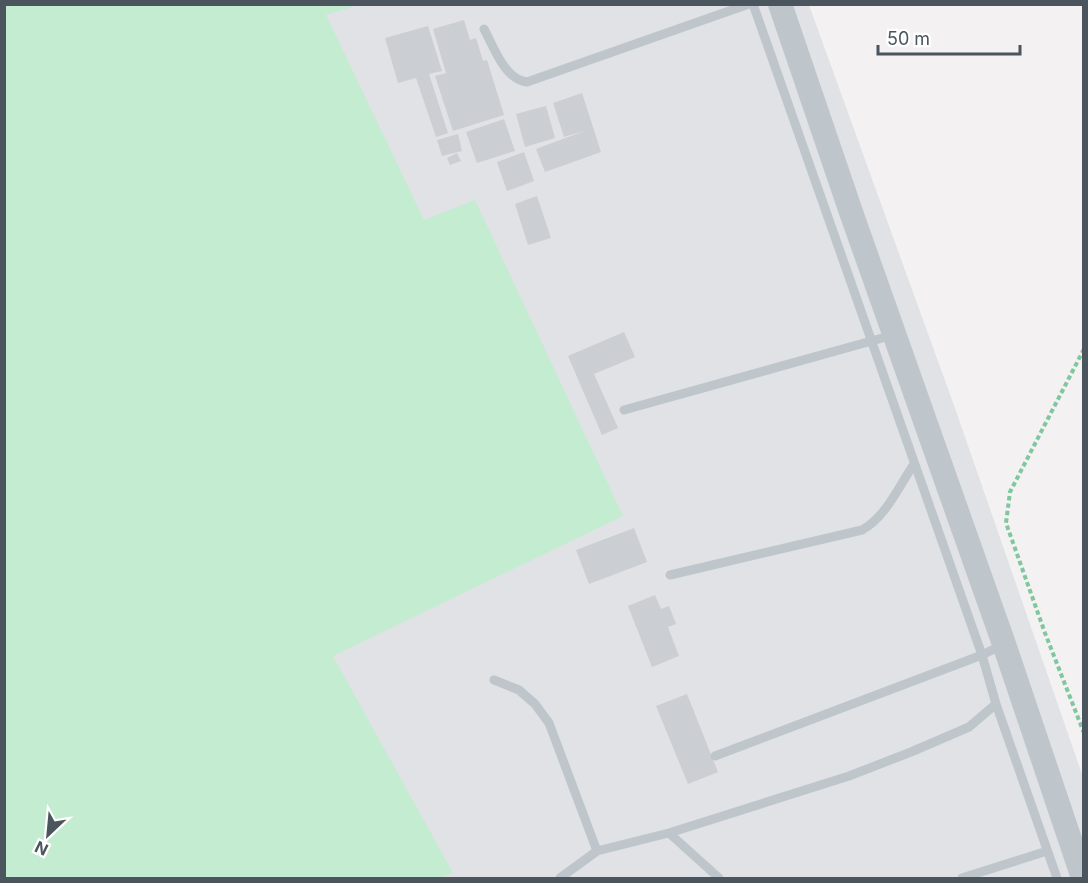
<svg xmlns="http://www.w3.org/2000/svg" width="1088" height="883" font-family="Inter,sans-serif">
	<rect width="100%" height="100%" fill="#f3f1f1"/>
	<path fill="#e0e2e5" d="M5,5H809L956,411L1083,777V878H5Z"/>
	<path fill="#c4ecd1" d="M5,4L358,5L326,15L424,220L475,200L623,516L333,656L453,873L440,878H5Z"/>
	<path fill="#cbced3" d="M464,20L470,40L476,38L483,61L487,60L504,115L453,131L435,76L446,73L433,29Z
		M428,26L442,71L429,74L448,133L436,137L416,78L398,83L385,38Z
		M582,93L601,152L545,172L536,149L587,130L564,137L553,103Z
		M546,106L555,138L525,147L516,114Z
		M504,119L515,151L477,163L466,132Z
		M458,134L462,151L442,156L437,140Z
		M524,152L534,181L507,191L497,162Z
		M457,153L461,161L450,165L447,158Z
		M537,196L551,238L528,245L515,204Z
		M624,332L635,357L594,374L618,428L602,435L568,356Z
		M634,528L647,562L589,584L576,550Z
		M655,595L661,609L669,606L676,624L668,627L679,656L652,667L628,606Z
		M687,694L718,772L688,784L656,706Z"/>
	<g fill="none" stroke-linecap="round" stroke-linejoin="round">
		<path stroke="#7fc79e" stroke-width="4" stroke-dasharray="4.5 3" stroke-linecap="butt" d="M1084,349L1010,492L1006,523L1045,633L1084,733"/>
		<path stroke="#bec6cc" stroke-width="9" d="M753,4L982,655L996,704L1057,878
			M484,29C494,47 504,79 527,82L749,4
			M624,410L893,335
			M670,575L862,530C886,517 899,486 914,464
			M494,680L519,690L535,704L549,723L597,851
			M715,756L982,655L1004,644
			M669,833L719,878
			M560,878L597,851L669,833L849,776L911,752L969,727L996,704
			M962,878L1047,851"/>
		<path stroke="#bec6cc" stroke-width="24" d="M780,4L852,215L1004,644L1083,878"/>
	</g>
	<rect width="1088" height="883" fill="none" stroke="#4a555d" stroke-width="12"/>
	<g transform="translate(48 835) rotate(206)" stroke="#ffffff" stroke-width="4.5" paint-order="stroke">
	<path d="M0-4.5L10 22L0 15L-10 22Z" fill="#4a555d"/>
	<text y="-9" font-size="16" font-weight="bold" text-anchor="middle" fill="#4a555d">N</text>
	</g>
	<path d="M878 45v9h142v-9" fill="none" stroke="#4a555d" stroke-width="3"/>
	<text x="887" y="45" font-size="18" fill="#4a555d" stroke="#ffffff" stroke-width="4.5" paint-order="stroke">50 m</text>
</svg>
